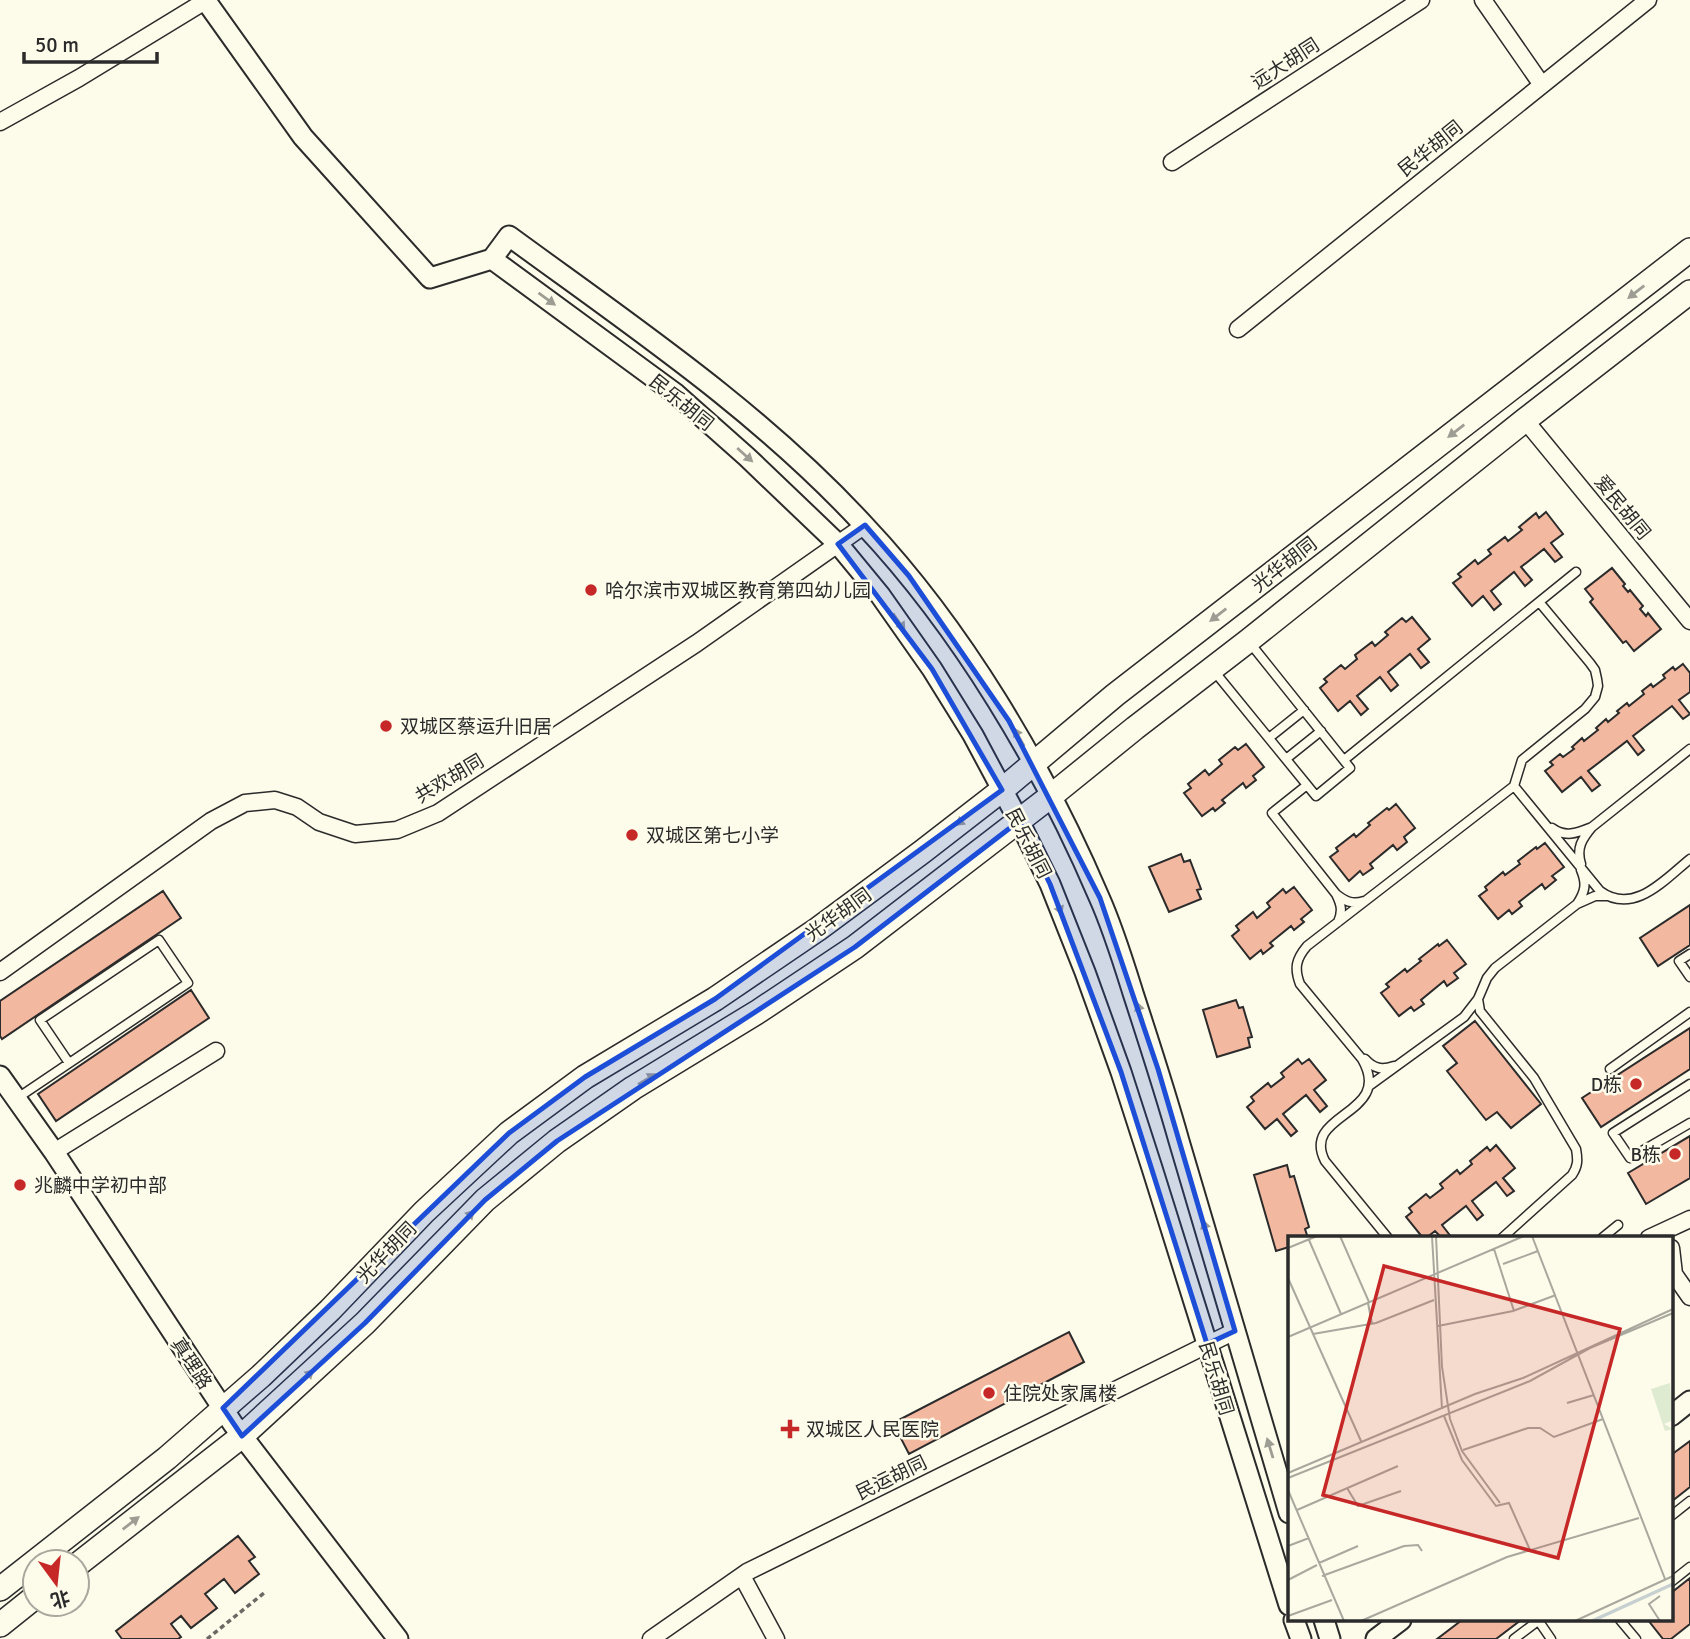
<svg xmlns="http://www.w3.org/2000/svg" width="1690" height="1639" font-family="Signika,'Noto Sans SC',sans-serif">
	<rect width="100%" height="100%" fill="#fdfbea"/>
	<path fill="#f2b8a0" stroke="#2b2b2b" stroke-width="2" d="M1546,512L1563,534L1551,543L1562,557L1555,562L1544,549L1521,567L1532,580L1525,586L1514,572L1491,591L1501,604L1494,610L1483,596L1472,606L1453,583L1461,577L1458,574L1475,560L1478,564L1491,554L1488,550L1505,537L1508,541L1522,530L1519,527L1536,513L1539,518Z
		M1612,568L1625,584L1623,586L1628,592L1630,590L1643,606L1640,609L1646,616L1648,613L1661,629L1634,651L1626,641L1623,643L1590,602L1593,599L1585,589Z
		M1412,617L1430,639L1418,649L1429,662L1421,668L1410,654L1388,672L1398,685L1391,691L1380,677L1357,696L1368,709L1361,715L1350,701L1338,711L1320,688L1327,682L1324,679L1341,665L1345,669L1357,659L1355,655L1372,642L1375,646L1388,635L1385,632L1402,618L1406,622Z
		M1683,664L1690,673V692L1679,700L1690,714L1683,719L1672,706L1633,736L1644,750L1638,755L1627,741L1588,771L1600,785L1592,791L1581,777L1562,792L1545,771L1553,765L1550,762L1560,754L1563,757L1574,749L1572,747L1582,738L1584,741L1598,730L1596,728L1606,719L1608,722L1619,713L1617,711L1627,703L1629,706L1644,694L1642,691L1651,684L1653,687L1665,678L1663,675L1673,667L1675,670Z
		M1246,744L1264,767L1253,776L1256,780L1246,788L1243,783L1222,800L1225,803L1215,811L1213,808L1202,816L1184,793L1191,788L1188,784L1205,770L1209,775L1222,764L1219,760L1235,747L1238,750Z
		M1396,804L1415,828L1404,837L1407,842L1397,850L1393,845L1370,864L1373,868L1363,875L1360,871L1349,881L1330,857L1338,851L1336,848L1354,834L1356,837L1370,825L1368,823L1387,808L1389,810Z
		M1545,843L1564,867L1552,876L1556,880L1545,889L1542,884L1519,902L1522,906L1512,914L1509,910L1498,919L1479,896L1487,890L1485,887L1503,872L1505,875L1520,864L1518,861L1536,847L1537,849Z
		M1181,854L1184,862L1190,860L1201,889L1197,890L1201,899L1169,912L1149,867Z
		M1294,887L1312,910L1301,919L1304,922L1294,930L1291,926L1270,943L1273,946L1263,954L1261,950L1250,959L1232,936L1239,930L1236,926L1253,912L1257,918L1270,907L1267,903L1283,889L1286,893Z
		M163,891L181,918L2,1039L0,1036V1001Z
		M1690,905V945L1658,966L1640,938Z
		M1447,940L1466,964L1454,973L1458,978L1447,986L1444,981L1421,1000L1424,1004L1414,1011L1411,1007L1399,1016L1381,993L1389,987L1386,984L1405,969L1407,972L1421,961L1419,959L1438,944L1439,946Z
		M191,990L209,1018L56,1121L38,1094Z
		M1236,1000L1239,1008L1243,1007L1252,1037L1248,1038L1250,1047L1217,1057L1203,1010Z
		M1475,1021L1541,1104L1511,1128L1497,1112L1486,1120L1447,1071L1457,1063L1443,1046Z
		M1690,1028V1069L1601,1127L1582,1098Z
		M1298,1059L1302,1064L1309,1059L1326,1080L1314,1090L1327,1106L1320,1112L1306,1095L1283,1114L1297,1131L1291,1136L1277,1119L1265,1129L1247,1107L1254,1101L1251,1097L1268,1083L1271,1087L1284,1077L1281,1073Z
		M1690,1136V1178L1646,1204L1628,1173Z
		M1496,1145L1515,1168L1503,1178L1514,1191L1507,1196L1496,1182L1472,1201L1483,1215L1477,1220L1466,1206L1442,1225L1452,1238H1442L1435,1231L1426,1238H1423L1406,1217L1412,1212L1409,1208L1426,1194L1430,1198L1443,1188L1440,1184L1457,1170L1460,1174L1472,1164L1470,1161L1487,1147L1490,1151Z
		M1287,1165L1290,1177L1294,1176L1309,1227L1305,1229L1308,1238H1289V1247L1276,1251L1254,1175Z
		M1069,1332L1084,1362L909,1454L893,1423Z
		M1690,1441V1487L1671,1502V1455Z
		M238,1536L255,1557L249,1561L259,1574L235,1593L224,1579L205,1594L217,1608L191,1628L181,1616L171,1624L181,1637L178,1639H122L116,1631Z
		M1690,1578V1624L1671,1639H1663L1648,1620H1671V1593Z
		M1462,1620H1521L1496,1639H1437Z"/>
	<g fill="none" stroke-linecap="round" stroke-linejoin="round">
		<g stroke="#2b2b2b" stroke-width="11">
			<path id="service" d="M1540,603L1590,663L1595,670L1597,679L1598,686L1595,697L1585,709L1522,760L1514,786L1600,891C1634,916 1665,879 1690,859
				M1214,671L1316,796L1350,768L1250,643
				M1269,738L1304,710
				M1286,759L1321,731
				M1344,760L1576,572
				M1307,785L1272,813L1336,894
				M1592,827L1690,749
				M1552,828C1566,838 1577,833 1592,827C1582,839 1576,848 1581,864
				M1581,870C1587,884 1585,892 1577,904L1595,896H1606
				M1338,922C1343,911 1341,904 1336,894C1345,901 1352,905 1364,901
				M1690,954L1679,961L1690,977
				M1478,999L1480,1011L1534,1078L1576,1149C1578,1160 1578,1166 1572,1175L1502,1238
				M1365,1059C1374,1069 1382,1070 1394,1066
				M1610,1069L1690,1012
				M1690,1084L1613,1133L1630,1158L1690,1123
				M1369,1086L1464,1017L1478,999L1487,978L1495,968L1577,904
				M16,1099L188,983L159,940L40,1020L69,1063
				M1388,1238L1325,1161C1300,1112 1395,1116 1362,1059L1300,984C1294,968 1296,959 1307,946L1514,786
				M1602,1238L1618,1225
				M1671,1516L1690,1501
				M1671,1582L1690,1567
				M1538,1620L1551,1639
				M1620,1620L1636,1639
				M1514,1639L1539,1620"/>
		</g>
		<g stroke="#2b2b2b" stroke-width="19">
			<path id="minor" d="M1483,0L1542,85
				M0,122L79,78L207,0
				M1172,162L1421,0
				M1238,329L1648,0
				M1525,420L1690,621
				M0,972L211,821L245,803L275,800L297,807L319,822L355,834L397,830L438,813L697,643L865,525
				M54,1152L216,1051
				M1649,1238L1690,1219
				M1671,1248L1674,1274L1690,1297
				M742,1576L776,1639
				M651,1639L747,1572L1235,1331"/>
		</g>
		<g stroke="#2b2b2b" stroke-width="23">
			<path id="tertiary" d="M206,1L303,137L430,278L492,259L509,236C632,326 760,412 864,525C962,629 1043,766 1099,897C1113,928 1123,961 1133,993C1149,1042 1165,1091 1179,1141C1216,1265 1252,1389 1289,1513
				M492,259L676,394L747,457L838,544L880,595L932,669L973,735L1019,821L1050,884L1085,972L1121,1072L1152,1168L1289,1605
				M0,1076L54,1152L233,1424L398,1639
				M1671,1416L1690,1401
				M1294,1620L1301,1639
				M1324,1620L1330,1639
				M1376,1639L1401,1620"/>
		</g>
		<g stroke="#2b2b2b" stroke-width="26">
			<path id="secondary" d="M77,1565L242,1436L365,1323L485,1200L557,1141L633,1088L759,1011L855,947L1051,796L1135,728L1248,641L1525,420L1690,292
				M0,1589L167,1458L261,1376L330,1310L424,1212L509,1133L585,1077L715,999L818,929L922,852L1002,790L1115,695L1690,250
				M0,1625L35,1597"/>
		</g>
		<path stroke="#6a6964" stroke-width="3.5" stroke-dasharray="5 3.5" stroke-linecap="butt" d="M207,1639L264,1593"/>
		<use href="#service" stroke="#fdfbea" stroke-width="8"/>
		<use href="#minor" stroke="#fdfbea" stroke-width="16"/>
		<use href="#tertiary" stroke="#fdfbea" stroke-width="19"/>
		<use href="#secondary" stroke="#fdfbea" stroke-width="23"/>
	</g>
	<defs><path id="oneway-solid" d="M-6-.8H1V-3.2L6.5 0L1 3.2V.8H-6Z" transform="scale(1.75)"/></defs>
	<g fill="#9e9d94">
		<use href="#oneway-solid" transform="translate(1636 292) rotate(142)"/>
		<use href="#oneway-solid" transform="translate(547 299) rotate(36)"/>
		<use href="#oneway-solid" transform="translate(1456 431) rotate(142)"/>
		<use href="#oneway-solid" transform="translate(745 455) rotate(42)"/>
		<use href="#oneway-solid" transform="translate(1218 615) rotate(142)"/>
		<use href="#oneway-solid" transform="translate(899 622) rotate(55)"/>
		<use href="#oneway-solid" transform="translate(1019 737) rotate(-120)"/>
		<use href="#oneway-solid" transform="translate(964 819) rotate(142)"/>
		<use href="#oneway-solid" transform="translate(1058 905) rotate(68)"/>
		<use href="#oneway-solid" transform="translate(1140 1012) rotate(-108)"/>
		<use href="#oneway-solid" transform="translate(647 1079) rotate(-31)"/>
		<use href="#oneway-solid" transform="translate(467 1218) rotate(-46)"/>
		<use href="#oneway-solid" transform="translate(1206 1230) rotate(-106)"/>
		<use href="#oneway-solid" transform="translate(306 1377) rotate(-43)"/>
		<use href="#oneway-solid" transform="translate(1270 1448) rotate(-107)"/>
		<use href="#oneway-solid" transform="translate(131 1523) rotate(-38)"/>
	</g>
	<path fill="#1d4ed8" fill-opacity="0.2" stroke="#1d4ed8" stroke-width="5" stroke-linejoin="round" d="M865,525L909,576L1009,721L1100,898L1158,1069L1235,1331L1207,1344L1121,1072L1050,884L1019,821L855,947L557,1141L485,1200L365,1323L242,1436L223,1408L509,1133L585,1077L715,999L1002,790L932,669L838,544Z"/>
	<g fill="#c62828" stroke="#fdfbea" stroke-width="2.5">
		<circle cx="591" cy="590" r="7"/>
		<circle cx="386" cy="726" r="7"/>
		<circle cx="632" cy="835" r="7"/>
		<circle cx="1636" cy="1084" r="7"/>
		<circle cx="1675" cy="1154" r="7"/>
		<circle cx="20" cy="1185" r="7"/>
		<circle cx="989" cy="1393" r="7"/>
		<path d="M786.5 1418.5h7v7h7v7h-7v7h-7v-7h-7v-7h7z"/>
	</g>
	<g text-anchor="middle" stroke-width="5" stroke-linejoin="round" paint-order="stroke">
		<g font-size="19" fill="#2b2b2b" stroke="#fdfbea">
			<text transform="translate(1285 63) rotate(-33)" y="7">远大胡同</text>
			<text transform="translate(1430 148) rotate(-39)" y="7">民华胡同</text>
			<text transform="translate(682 402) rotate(39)" y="7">民乐胡同</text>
			<text transform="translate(1623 507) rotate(51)" y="7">爱民胡同</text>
			<text transform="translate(1284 564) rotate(-38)" y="7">光华胡同</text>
			<text transform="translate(449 778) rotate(-31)" y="7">共欢胡同</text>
			<text transform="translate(1029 843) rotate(63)" y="7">民乐胡同</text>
			<text transform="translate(838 914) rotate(-36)" y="7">光华胡同</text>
			<text transform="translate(386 1252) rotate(-46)" y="7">光华胡同</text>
			<text transform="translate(192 1363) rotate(57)" y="7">真理路</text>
			<text transform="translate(1217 1378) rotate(73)" y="7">民乐胡同</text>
			<text transform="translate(891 1477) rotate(-26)" y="7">民运胡同</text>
		</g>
		<g font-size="19" fill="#2b2b2b" stroke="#fdfbea" text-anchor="start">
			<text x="605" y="597">哈尔滨市双城区教育第四幼儿园</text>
			<text x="400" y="733">双城区蔡运升旧居</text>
			<text x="646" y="842">双城区第七小学</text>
			<text x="1622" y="1091" text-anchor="end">D栋</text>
			<text x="1661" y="1161" text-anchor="end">B栋</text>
			<text x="34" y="1192">兆麟中学初中部</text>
			<text x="1003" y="1400">住院处家属楼</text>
			<text x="806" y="1436">双城区人民医院</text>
		</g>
	</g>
	<g transform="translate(1288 1236)">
		<rect width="385" height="385" fill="#fdfbea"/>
		<path d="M382,147L385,184L376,188L385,193L377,195L363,153Z" fill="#deebd1"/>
		<path fill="none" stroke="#c7d0d0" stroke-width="3.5" d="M304,385L385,348"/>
		<path fill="none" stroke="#a9a89e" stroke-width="2" d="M52,0L81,66M144,0L154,173M148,0L154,131L162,183L174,215L212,267M244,0L377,343M21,4L53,78M0,12L29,0M206,13L226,75M215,28L250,15M0,42L73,205M80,67L84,88M150,90L225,75L268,59M25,98L88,87L146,64M0,101L236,0M279,167L306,159M156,180L174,224L208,270L221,267L242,314M175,214L240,192H252L266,201L315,183M0,237L187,158L235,142L385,73M0,242L242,145L302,112L385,77M59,252L70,270L113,255M0,254L56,385M9,274L110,230M0,310L21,302M31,327L70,310M34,340L116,310L130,309L134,315M0,344L29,329M0,380L44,364M73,385L219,321L351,282M287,385L385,340M372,385L361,368L372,360"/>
		<path fill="#c62828" fill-opacity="0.15" stroke="#c62828" stroke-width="3.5" d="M96,30L332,93L270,322L35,259Z"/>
		<rect width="385" height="385" fill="none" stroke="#2b2b2b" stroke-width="3.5"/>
	</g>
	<g transform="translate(56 1583) rotate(165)"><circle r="33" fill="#fdfbea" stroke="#a9a89e" stroke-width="2"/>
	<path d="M0-5L12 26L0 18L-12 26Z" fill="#c62828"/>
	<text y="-10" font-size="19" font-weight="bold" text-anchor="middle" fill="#2b2b2b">北</text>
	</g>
	<path d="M24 52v10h133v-10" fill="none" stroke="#2b2b2b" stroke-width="3.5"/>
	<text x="35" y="52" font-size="21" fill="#2b2b2b" stroke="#fdfbea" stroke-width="5" paint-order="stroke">50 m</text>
</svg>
